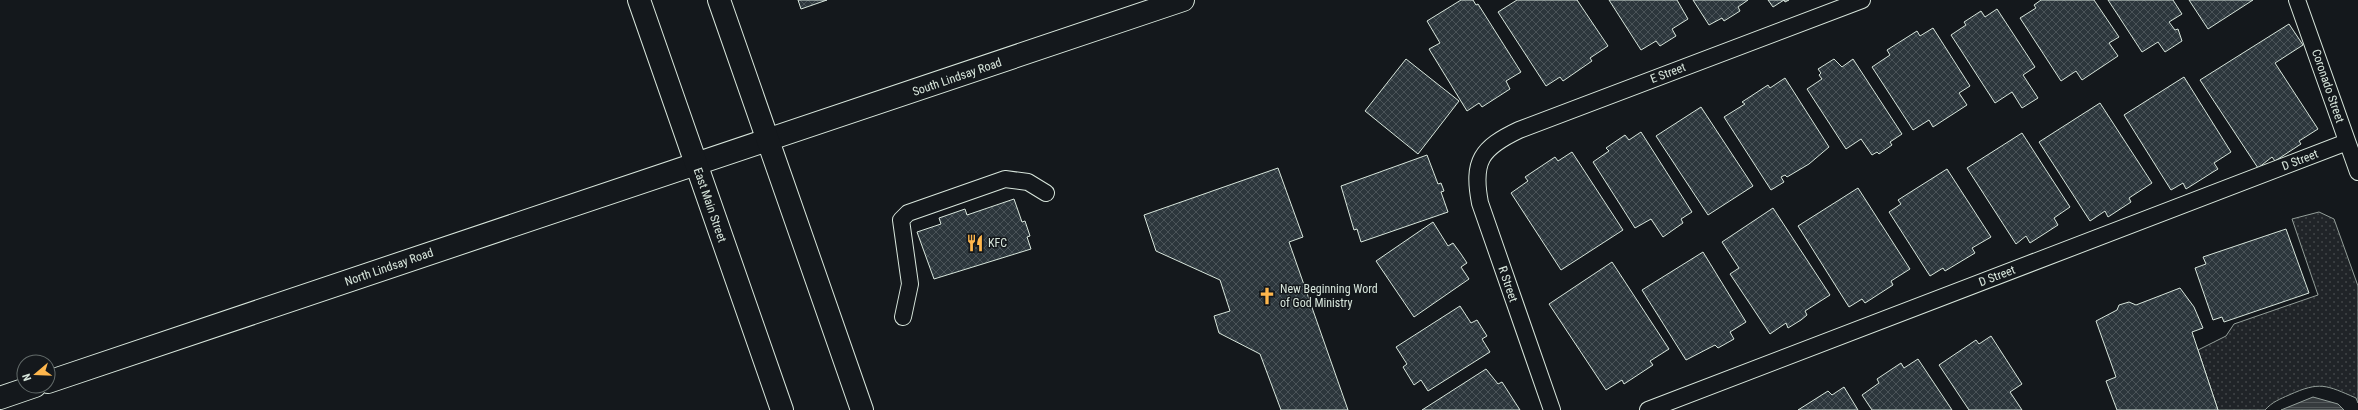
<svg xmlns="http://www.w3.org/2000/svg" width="2358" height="410" font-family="'Roboto Condensed',sans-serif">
	<defs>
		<pattern id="park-dots" width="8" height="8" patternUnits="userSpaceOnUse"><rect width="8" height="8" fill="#202428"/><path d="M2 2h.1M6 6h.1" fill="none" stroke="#404447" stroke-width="1.8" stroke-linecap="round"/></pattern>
		<pattern id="water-rules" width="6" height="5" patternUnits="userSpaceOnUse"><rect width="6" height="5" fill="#363b3e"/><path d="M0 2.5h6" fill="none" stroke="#525759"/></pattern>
		<pattern id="building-cross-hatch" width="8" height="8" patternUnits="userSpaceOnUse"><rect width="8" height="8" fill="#2c363c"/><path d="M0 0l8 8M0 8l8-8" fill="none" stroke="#4a5358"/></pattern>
	</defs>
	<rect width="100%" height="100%" fill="#14181c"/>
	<path fill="url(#park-dots)" stroke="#939e99" d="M2319,212L2334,219L2358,286V403L2356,398C2326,385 2320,381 2289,395C2280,399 2272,402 2265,410H2218L2198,350L2226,336L2234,324L2318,295L2292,219Z"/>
	<path fill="url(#water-rules)" stroke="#939e99" d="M2313,397L2338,404L2344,410H2281Z"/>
	<path fill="url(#building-cross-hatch)" stroke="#d8e6dc" d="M798,0H827L801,9Z
		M1461,0H1473L1476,5L1478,4L1521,72L1506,81L1510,89L1482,107L1479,103L1467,111L1429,49L1440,43L1427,21Z
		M1517,0H1577L1608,46L1590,58L1592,61L1563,81L1560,77L1546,86L1498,12Z
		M1609,0H1677L1688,19L1672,29L1676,36L1660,46L1656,41L1641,50Z
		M1693,0H1748L1738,7L1740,11L1724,21L1722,18L1709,25Z
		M1768,0H1789L1785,2L1784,0L1773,7Z
		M2041,0H2094L2119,37L2109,43L2118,56L2082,80L2076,71L2061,81L2020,18L2036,8L2034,5Z
		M2108,0H2173L2182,14L2169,22L2175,30L2178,29L2182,41L2165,52L2158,42L2142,52Z
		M2189,0H2253L2208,29Z
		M1997,9L2035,67L2023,75L2038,98L2022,108L2012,92L1995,103L1951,35L1966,25L1964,22L1981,11L1985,17Z
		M2289,24L2303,45L2275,63L2318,129L2299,141L2301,144L2275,161L2272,157L2258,168L2200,80Z
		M1933,28L1970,86L1959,93L1967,105L1933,127L1929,120L1913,130L1872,67L1890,55L1887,50L1917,31L1920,36Z
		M1406,59L1459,101L1418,154L1365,111Z
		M1834,59L1842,67L1853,59L1902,134L1890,142L1892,145L1879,154L1877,152L1872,155L1861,139L1846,149L1807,89L1822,79L1819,75L1821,73L1818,69Z
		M2184,77L2231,152L2214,163L2218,169L2213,172L2186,189L2183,183L2171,190L2124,115Z
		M1785,78L1829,147L1809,164L1787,177L1785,175L1781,177L1784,182L1771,190L1724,117L1745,104L1742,102L1768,85L1770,88Z
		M2100,103L2152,183L2129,198L2131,202L2108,217L2105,211L2090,221L2039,142Z
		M1701,107L1753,186L1708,215L1656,136Z
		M1641,132L1692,212L1681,219L1683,223L1663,237L1651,219L1635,228L1593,162L1609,151L1606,148L1625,135L1629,140Z
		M2022,133L2070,207L2054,218L2058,225L2030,243L2026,236L2016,244L1967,168Z
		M1572,152L1623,230L1561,270L1511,193L1528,181L1525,177L1555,157L1558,161Z
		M1427,155L1438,184L1441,183L1444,191L1441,192L1448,212L1361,242L1357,229L1354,230L1341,186Z
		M1278,168L1303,237L1289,242L1348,410H1281L1260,354L1219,333L1214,316L1230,311L1220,280L1156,251L1144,215Z
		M1947,169L1991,237L1972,248L1975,253L1945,271L1943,268L1930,276L1889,212L1901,204L1898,200Z
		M1858,188L1910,269L1891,281L1893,285L1865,303L1862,299L1849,307L1798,226Z
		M1014,199L1022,222L1025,221L1030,236L1027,237L1031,249L934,279L917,232L941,224L939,218L965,209L967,215Z
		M1773,208L1830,295L1805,311L1807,315L1801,320L1788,328L1786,323L1770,334L1730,274L1739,268L1722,242Z
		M1433,222L1448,246L1453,243L1461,254L1467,263L1461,267L1469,279L1414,317L1376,261Z
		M2286,229L2309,293L2224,322L2222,317L2213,320L2195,268L2206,264L2203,257Z
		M1703,252L1746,322L1730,332L1734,339L1718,348L1715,345L1686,360L1642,290Z
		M1612,262L1669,349L1650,361L1653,365L1624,384L1622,380L1606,390L1549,304Z
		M2180,288L2194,307L2203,328L2192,332L2218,410H2117L2106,381L2116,377L2096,321L2117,310L2119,305L2129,302L2136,305Z
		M1460,306L1471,323L1477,320L1487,336L1482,339L1490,352L1428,391L1421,380L1414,385L1403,367L1407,364L1396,347Z
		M1991,336L2022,384L2010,392L2022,410H1969L1939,365L1976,340L1979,344Z
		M1918,359L1952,410H1872L1862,395L1879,383L1877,379L1901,363L1904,368Z
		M1486,369L1498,384L1502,382L1520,410H1422Z
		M1844,387L1858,410H1798L1828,391L1832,395Z"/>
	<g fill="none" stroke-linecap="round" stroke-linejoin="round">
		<g stroke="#d8e6dc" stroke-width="18">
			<path id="service" d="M2297,0L2358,172
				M903,317L910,284L901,220L908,213L1005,179L1028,182L1046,193
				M1552,410L1480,203C1472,161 1481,148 1519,130L1862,0
				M1648,410L2347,142"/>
		</g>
		<g stroke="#d8e6dc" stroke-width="24">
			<path id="secondary" d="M48,382L1183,0
				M0,398L35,386"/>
		</g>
		<g stroke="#d8e6dc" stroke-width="24">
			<path id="primary" d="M639,0L782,410
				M719,0L862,410"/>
		</g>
		<use href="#service" stroke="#14181c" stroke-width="16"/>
		<use href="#secondary" stroke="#14181c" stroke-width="22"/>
		<use href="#primary" stroke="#14181c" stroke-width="22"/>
	</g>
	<defs>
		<g id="restaurant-bare" transform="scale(1.38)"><path d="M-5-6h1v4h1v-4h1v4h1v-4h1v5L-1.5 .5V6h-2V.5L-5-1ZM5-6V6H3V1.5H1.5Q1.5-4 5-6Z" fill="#ffb74d" stroke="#14181c" stroke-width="2.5" paint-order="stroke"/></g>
		<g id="church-bare" transform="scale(1.38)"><path d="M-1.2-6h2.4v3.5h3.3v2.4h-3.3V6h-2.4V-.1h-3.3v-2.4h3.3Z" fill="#ffb74d" stroke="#14181c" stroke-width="2.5" paint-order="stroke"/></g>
	</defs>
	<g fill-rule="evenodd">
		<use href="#restaurant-bare" x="975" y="243"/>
		<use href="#church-bare" x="1267" y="296"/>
	</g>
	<g text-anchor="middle" stroke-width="3" stroke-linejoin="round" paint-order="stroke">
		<g font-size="12" fill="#d8e6dc" stroke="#14181c">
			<text transform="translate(1668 73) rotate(-21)" y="4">E Street</text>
			<text transform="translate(957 77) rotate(-19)" y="4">South Lindsay Road</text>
			<text transform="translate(2328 86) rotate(71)" y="4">Coronado Street</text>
			<text transform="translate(2300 160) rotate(-21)" y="4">D Street</text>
			<text transform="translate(710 205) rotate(71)" y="4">East Main Street</text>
			<text transform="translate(389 267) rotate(-19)" y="4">North Lindsay Road</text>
			<text transform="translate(1997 276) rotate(-21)" y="4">D Street</text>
			<text transform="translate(1508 284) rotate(71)" y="4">R Street</text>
		</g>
		<g font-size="12" fill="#d8e6dc" stroke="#14181c" text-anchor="start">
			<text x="988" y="247">KFC</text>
			<text x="1280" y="293">New Beginning Word<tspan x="1280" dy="14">of God Ministry</tspan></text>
		</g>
	</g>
	<g transform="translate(36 374) rotate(251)"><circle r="19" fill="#14181c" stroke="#626a69"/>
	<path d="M0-3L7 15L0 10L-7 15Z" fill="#ffb74d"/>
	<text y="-6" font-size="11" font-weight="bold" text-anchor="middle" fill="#d8e6dc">N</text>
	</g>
</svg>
